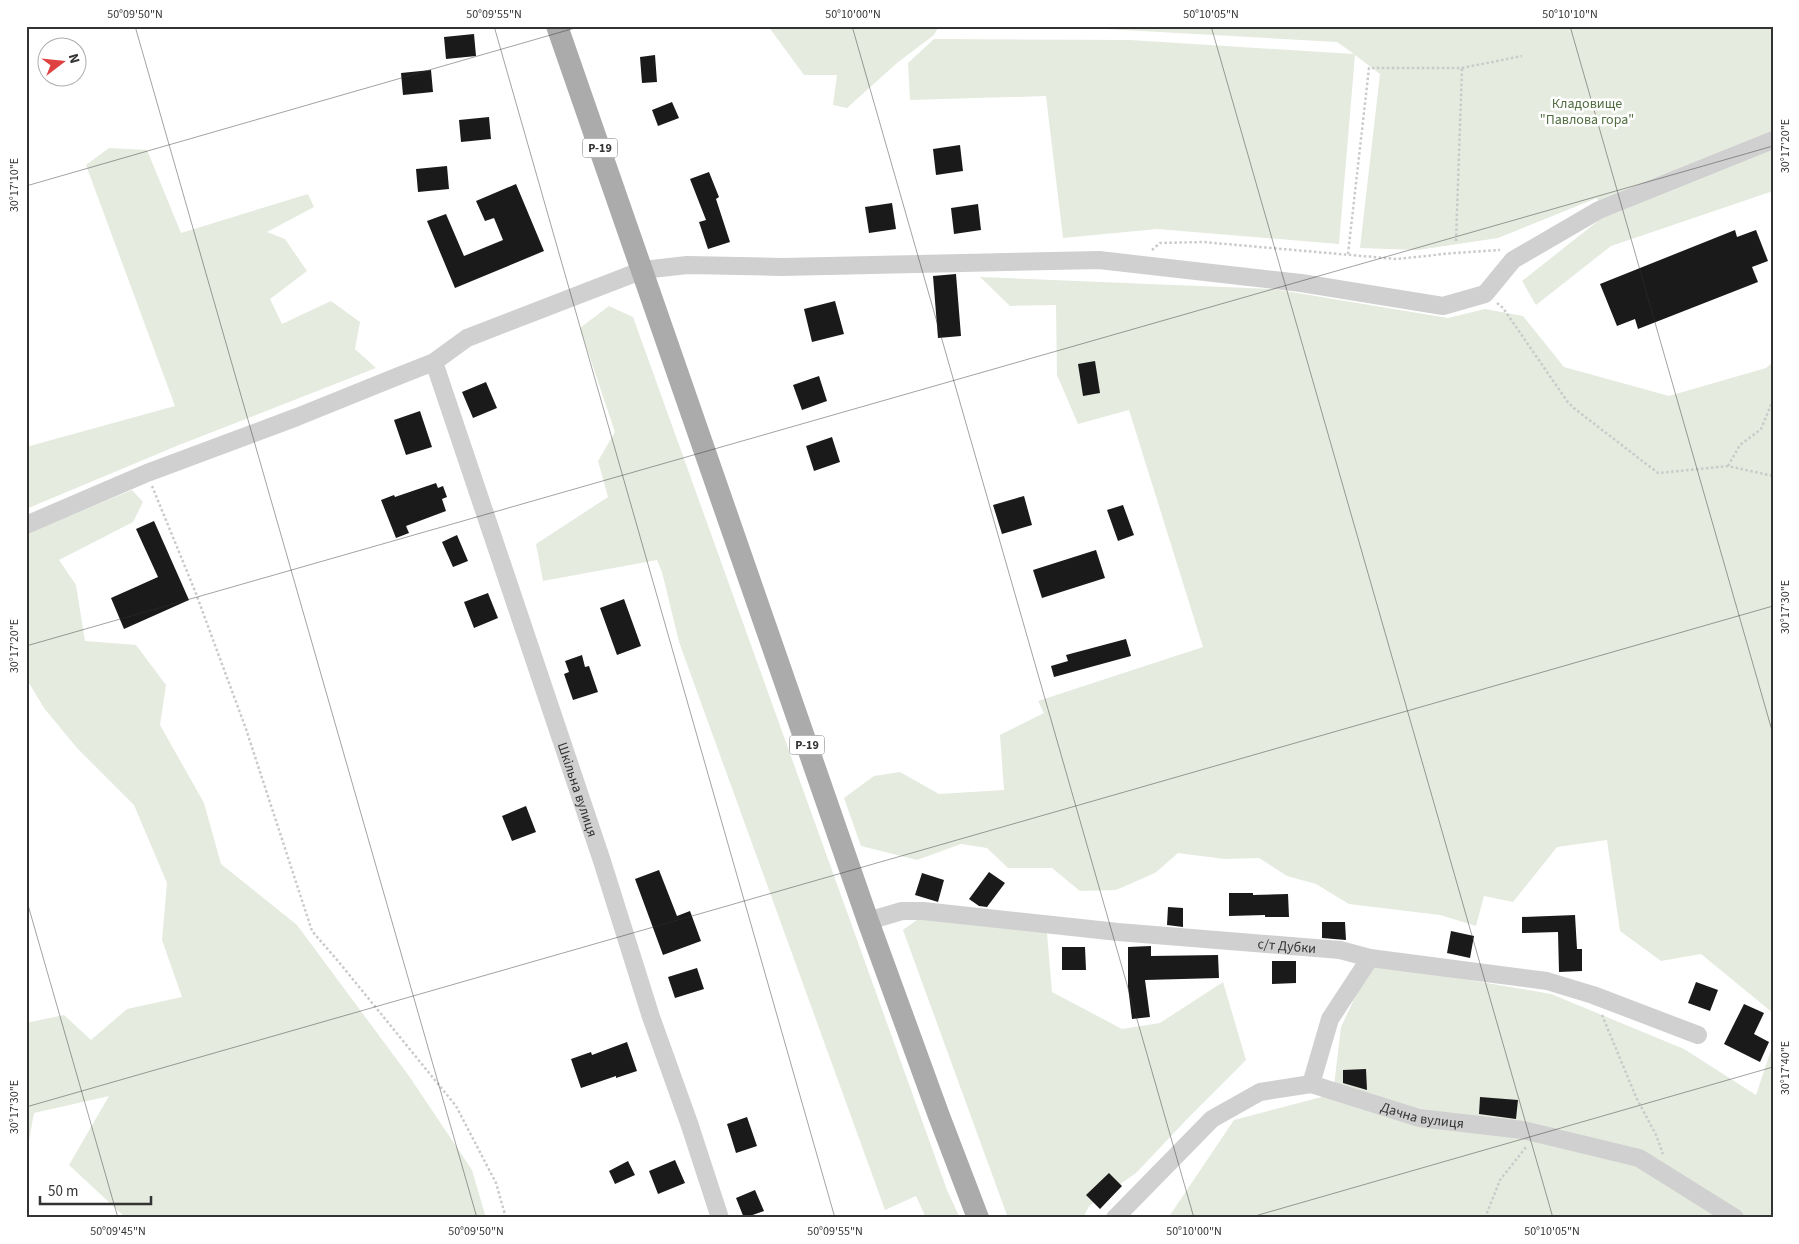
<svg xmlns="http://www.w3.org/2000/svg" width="1799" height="1244" font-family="'Source Sans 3',sans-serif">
	<rect width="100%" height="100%" fill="#fff"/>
	<path fill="#e5ebdf" d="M768,26H939L934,35L897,63L847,108L833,105L837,75H804Z
		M1052,26H1773V191L1611,246L1536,305L1522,281L1603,217L1597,198L1498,238L1418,250L1360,248L1380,74L1355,55L1339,244L1157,229L1063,238L1046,96L910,100L908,63L934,39L1130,40L1354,54L1337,42Z
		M109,148L147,150L181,233L308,194L314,207L267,232L285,239L307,271L270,299L282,324L331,301L360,322L355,349L376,368L179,445L26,509V447L175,406L86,165Z
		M980,277L1273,289L1448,318L1485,309L1523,316L1564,367L1669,396L1766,368L1773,362V1013L1701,954L1661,961L1620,931L1607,840L1557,847L1513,902L1484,896L1476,926L1440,915L1349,904L1316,884L1287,876L1259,858L1225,859L1178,853L1155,873L1116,890L1080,891L1052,868H1008L987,848L961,844L917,860L861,846L844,798L874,776L900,772L939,794L1004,790L1000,735L1044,713L1038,701L1203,647L1129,410L1078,424L1057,375L1056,305L1010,306Z
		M609,306L633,317L947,1190L960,1218H926L916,1196L885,1210L679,642L662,572L657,560L543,581L536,544L608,497L598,461L615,432L580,328Z
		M132,490L143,502L133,522L59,560L76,585L85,641L136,645L166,685L160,725L204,803L221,864L297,925L409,1076L472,1170L486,1218H126L69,1165L109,1096L34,1113L26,1157V1023L64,1015L91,1040L127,1009L182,997L162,940L167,883L134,805L77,748L44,708L26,678V534Z
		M921,917L1047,933L1052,992L1122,1029L1160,1023L1223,982L1246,1060L1190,1116L1136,1173L1089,1206L1083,1218H1008L903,930Z
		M1371,963L1551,994L1684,1049L1756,1095L1773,1044V1218H1168L1234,1120L1333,1094L1341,1027Z"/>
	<path fill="#1a1a1a" d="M474,34L476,56L446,59L444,37Z
		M655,55L657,82L642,83L640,57Z
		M431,70L433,92L403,95L401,73Z
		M672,102L679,118L658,126L652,110Z
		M489,117L491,139L461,142L459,120Z
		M960,145L963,171L936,175L933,149Z
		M447,166L449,189L418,192L416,169Z
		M709,172L719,197L716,199L730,242L708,249L699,222L706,220L690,179Z
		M516,184L544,251L455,288L427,221L446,214L464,256L503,240L494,218L485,221L476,201Z
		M892,203L896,229L869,233L865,207Z
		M978,204L981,230L954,234L951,208Z
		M1735,230L1737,237L1756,230L1768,261L1752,267L1758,282L1638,329L1635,319L1617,326L1600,284Z
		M956,274L961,336L938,338L933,276Z
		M835,301L844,334L812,342L804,309Z
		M1095,361L1100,393L1083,396L1078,364Z
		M819,376L827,401L802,410L793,385Z
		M486,382L497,408L473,418L462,392Z
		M420,411L432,447L406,455L394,420Z
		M832,437L840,462L814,471L806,446Z
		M436,483L438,488L443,486L447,497L442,499L446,511L406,526L409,533L396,538L381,500L394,495L395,497Z
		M1024,496L1032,525L1002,534L993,505Z
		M1123,505L1134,535L1118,541L1107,510Z
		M154,521L189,600L124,629L111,598L158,577L136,529Z
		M457,535L468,561L453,567L442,542Z
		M1096,550L1105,578L1042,598L1033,570Z
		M488,593L498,618L474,628L464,602Z
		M624,599L641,646L617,655L600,608Z
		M1126,639L1131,656L1054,677L1051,666L1068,661L1066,655Z
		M582,655L585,667L589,666L598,692L573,700L564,674L569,672L565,661Z
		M526,806L536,832L512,841L502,816Z
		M659,870L677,916L690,911L701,941L663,955L635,879Z
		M989,872L1005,883L987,907L979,906L969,899Z
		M922,873L944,880L938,902L915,895Z
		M1229,893H1253V895L1288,894L1289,917H1265V915L1229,916Z
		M1168,907L1183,908V927L1167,925Z
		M1575,915L1577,949H1582V971L1559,972L1558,932L1522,933V917Z
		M1322,922H1345L1346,940L1322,938Z
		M1451,931L1474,936L1470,958L1447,953Z
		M1151,946V956L1218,955L1219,978L1145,980L1150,1017L1132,1019L1128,987V947Z
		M1062,947H1085L1086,970H1062Z
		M1272,961H1296V983L1272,984Z
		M697,968L704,989L675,998L668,977Z
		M1696,982L1718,990L1710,1011L1688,1003Z
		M1744,1004L1764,1013L1754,1034L1769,1042L1760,1062L1724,1044Z
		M627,1042L637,1071L616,1078V1076L581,1088L571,1059L591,1052L592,1055Z
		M1366,1069L1367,1090L1343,1083V1070Z
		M1480,1097L1518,1100L1516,1119L1479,1114Z
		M747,1117L757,1146L736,1153L727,1124Z
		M675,1160L685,1183L658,1194L649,1171Z
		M628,1161L635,1175L615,1184L609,1171Z
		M1109,1173L1122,1186L1100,1209L1086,1195Z
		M755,1190L764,1211L744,1218L736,1198Z"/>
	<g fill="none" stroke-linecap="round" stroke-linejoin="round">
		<path stroke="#cacaca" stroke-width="2.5" stroke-dasharray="2.5 2.5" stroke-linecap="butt" d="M1456,241L1462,68
			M1152,250L1160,243L1203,242L1396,259L1454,253L1500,250
			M1348,254L1369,68H1462L1522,56
			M1497,303L1503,308L1567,401L1575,409L1658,473L1728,466L1773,476
			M1728,466L1740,445L1761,429L1773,400
			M152,486L195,591L246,729L312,931L338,961L456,1106L496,1183L506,1218
			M1602,1015L1636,1097L1656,1135L1663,1154
			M1485,1218L1500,1180L1527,1146"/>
		<g stroke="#d0d0d0" stroke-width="18">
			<path id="s1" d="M434,362L602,861L651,1017L689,1123L720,1218"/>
			<path d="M26,525L147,473L297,417L396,377L434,362L467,338L643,270L687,265L782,267L1099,260L1301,283L1443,306L1485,294L1513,260L1599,210L1773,140"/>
			<path id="s2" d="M868,921L902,911H923L1118,932L1340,950L1370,958L1547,981L1593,995L1698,1035"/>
			<path id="s3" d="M1311,1084L1419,1118L1523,1130L1639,1158L1735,1218"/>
			<path d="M1115,1218L1212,1119L1260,1092L1311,1084L1330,1019L1370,958"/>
		</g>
		<path stroke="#ababab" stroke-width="22" d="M557,26L868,921L939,1116L978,1218"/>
	</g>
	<path fill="none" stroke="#333" stroke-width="1" stroke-opacity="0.45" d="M135,26L477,1218M494,26L835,1218M852,26L1194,1218M1211,26L1553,1218M1570,26L1773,734M26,186L582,26M26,646L1773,146M26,898L118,1218M26,1107L1773,606M1248,1218L1773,1067"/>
	<g text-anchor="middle" stroke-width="5" stroke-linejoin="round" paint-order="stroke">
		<g fill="#fff" stroke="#707070" stroke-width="1">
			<rect x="582.5" y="138.5" width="35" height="19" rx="4"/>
			<rect x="789.5" y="735.5" width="35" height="19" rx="4"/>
		</g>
		<g font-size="12" font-weight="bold" fill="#333">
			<text x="600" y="152">Р-19</text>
			<text x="807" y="749">Р-19</text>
		</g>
		<g font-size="14" fill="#526e41" stroke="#fff">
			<text x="1587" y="108">Кладовище<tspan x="1587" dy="16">"Павлова гора"</tspan></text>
		</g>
		<g font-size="14" fill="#333" stroke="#fff">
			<text dy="5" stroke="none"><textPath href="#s1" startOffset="451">Шкільна вулиця</textPath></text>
			<text dy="5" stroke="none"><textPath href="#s2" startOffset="422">с/т Дубки</textPath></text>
			<text dy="5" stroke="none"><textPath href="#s3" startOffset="116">Дачна вулиця</textPath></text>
		</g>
	</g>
	<rect width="1799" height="1244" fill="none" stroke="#ffffff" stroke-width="55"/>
	<g transform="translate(62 62) rotate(74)"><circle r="24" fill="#ffffff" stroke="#adadad"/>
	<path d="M0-4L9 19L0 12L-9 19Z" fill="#df4240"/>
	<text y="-8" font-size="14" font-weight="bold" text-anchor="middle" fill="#333333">N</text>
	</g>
	<path d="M40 1196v8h111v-8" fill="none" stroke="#333333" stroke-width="2.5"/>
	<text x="48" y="1196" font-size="15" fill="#333333" stroke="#ffffff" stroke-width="4" paint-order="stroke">50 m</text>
	<rect x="28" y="28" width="1744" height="1188" fill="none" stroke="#333" stroke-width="2"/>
	<g font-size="12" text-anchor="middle" fill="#333">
		<text x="135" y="18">50°09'50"N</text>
		<text x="494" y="18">50°09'55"N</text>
		<text x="853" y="18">50°10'00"N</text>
		<text x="1211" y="18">50°10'05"N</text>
		<text x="1570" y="18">50°10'10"N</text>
		<text transform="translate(1785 146) rotate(-90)" y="4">30°17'20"E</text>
		<text transform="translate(14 185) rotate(-90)" y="4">30°17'10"E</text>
		<text transform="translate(1785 607) rotate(-90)" y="4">30°17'30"E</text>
		<text transform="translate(14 646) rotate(-90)" y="4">30°17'20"E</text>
		<text transform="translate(1785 1068) rotate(-90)" y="4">30°17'40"E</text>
		<text transform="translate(14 1107) rotate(-90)" y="4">30°17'30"E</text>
		<text x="118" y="1235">50°09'45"N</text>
		<text x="476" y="1235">50°09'50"N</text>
		<text x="835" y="1235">50°09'55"N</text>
		<text x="1194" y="1235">50°10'00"N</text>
		<text x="1552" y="1235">50°10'05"N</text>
	</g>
</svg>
